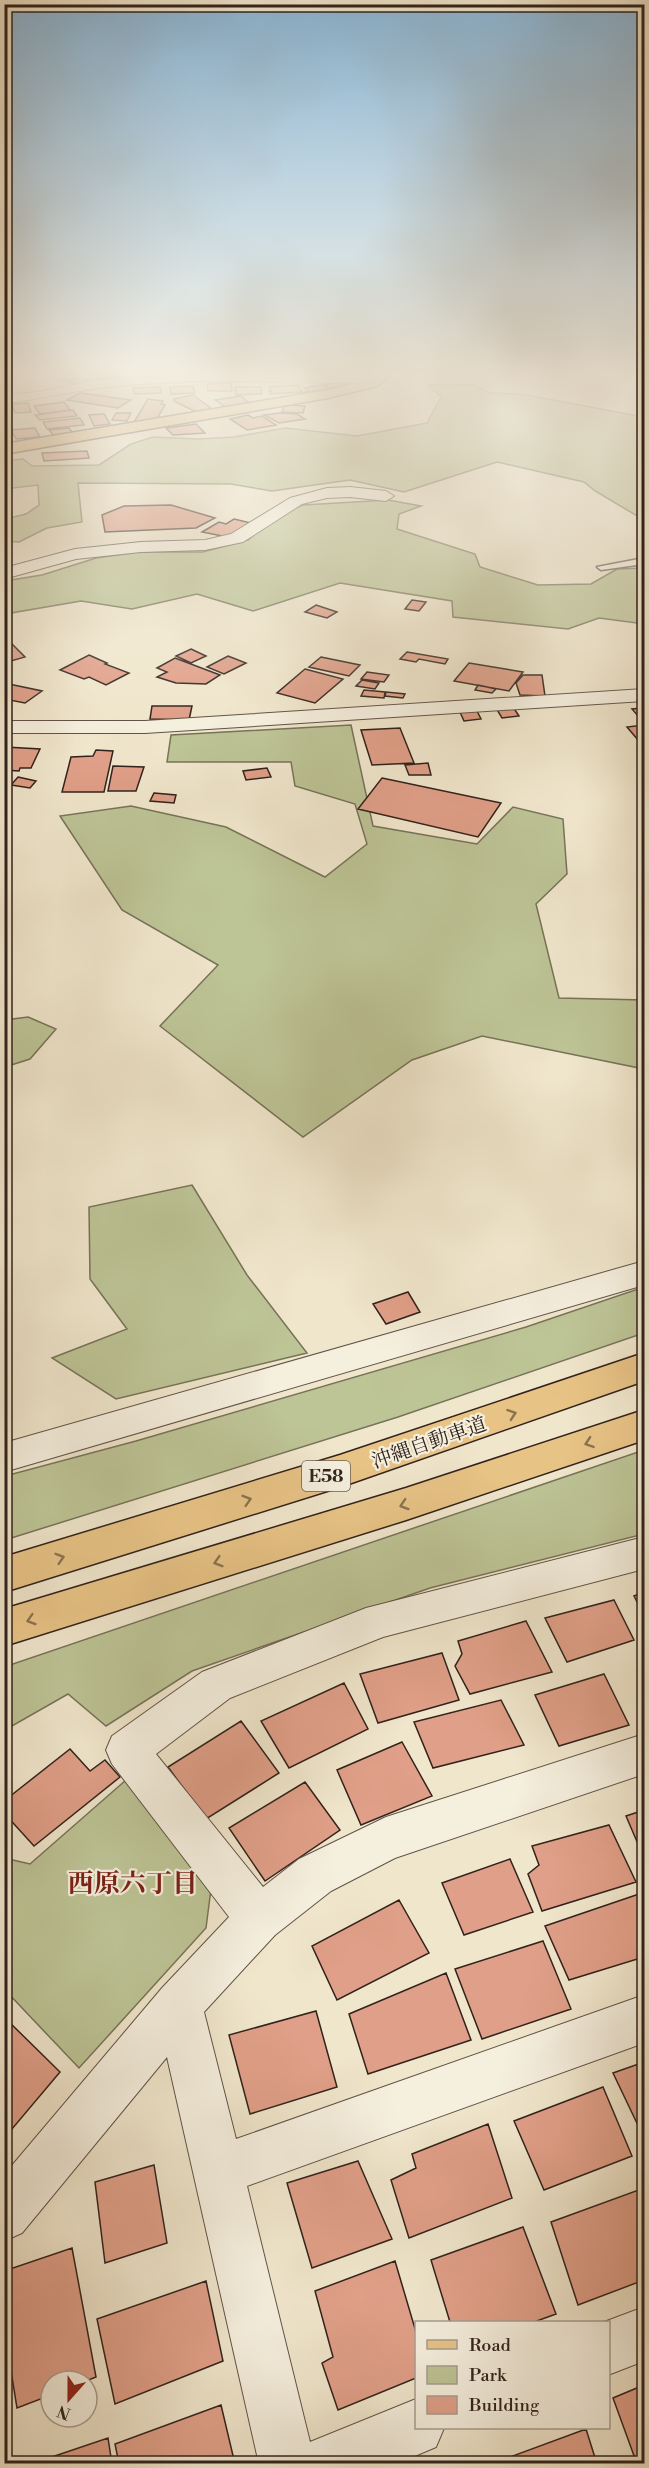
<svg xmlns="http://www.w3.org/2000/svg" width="649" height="2468" font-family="'Libre Bodoni','Noto Serif JP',serif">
	<rect width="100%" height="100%" fill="#f0e6cc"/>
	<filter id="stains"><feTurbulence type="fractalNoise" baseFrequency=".00333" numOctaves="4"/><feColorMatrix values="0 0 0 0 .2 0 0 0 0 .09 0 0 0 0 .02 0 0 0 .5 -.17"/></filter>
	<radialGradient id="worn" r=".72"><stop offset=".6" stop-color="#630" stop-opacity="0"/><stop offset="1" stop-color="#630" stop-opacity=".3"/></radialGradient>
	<path fill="#bdc496" stroke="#777359" stroke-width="1.5" d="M428,385H472L491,393L521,394L644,417V520L595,491L584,482L497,462L404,492L350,480L272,491L231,484L78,483L82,522L47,528L19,542L5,541V519L26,514L39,505L38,485L5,489V461L23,459L32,466L99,465L131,444L153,437L197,439L234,437L285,428L357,436L427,423L441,397Z
		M388,500L421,506L399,514L397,529L475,554L480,567L538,585L591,584L617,569L644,568V624L599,618L568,629L453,617L452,601L340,583L253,611L197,594L132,609L81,601L5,614V581L42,575L96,558L138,552H203L248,540L277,515L303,505Z
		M351,725L373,826L477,844L513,807L563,819L567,874L536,904L559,998L644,1000V1069L482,1036L412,1060L303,1137L160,1026L218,965L122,910L60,816L131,806L226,827L325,877L367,844L355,804L295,786L291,762H167L171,735Z
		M28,1017L56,1029L30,1059L5,1067V1020Z
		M192,1185L247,1275L307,1353L116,1399L52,1358L127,1329L90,1279L89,1207Z
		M644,1287V1333L398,1417L5,1540V1476L136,1441L526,1327Z
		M644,1450V1534L430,1588L192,1671L106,1726L68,1694L5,1730L4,1667Z
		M126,1780L211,1889L206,1928L79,2068L5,1990L4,1858L30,1864Z"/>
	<path fill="#e09f88" stroke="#31221c" stroke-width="1.5" d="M58,373H68L81,377L63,381L48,375Z
		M116,374L118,377L91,379L90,376Z
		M81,377L91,381L76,385L66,381Z
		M338,381H344L353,384L339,390L324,385Z
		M231,383L232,391H208L207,384Z
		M298,385L302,392L270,394L269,391H271L270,387Z
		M321,385L331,390L309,394L304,392L309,391L304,388Z
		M193,386L195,393L171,394L170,387Z
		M160,387L161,393L135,394L133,388Z
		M235,387H261L262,394L236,395Z
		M80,393L131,400L118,408L67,400Z
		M193,395L212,409L196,412L174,401V399Z
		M241,396L248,402L245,403L248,405L227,408L215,400Z
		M148,399L163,401L161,404L165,405L155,422H134Z
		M64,402L70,410L40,414L34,406Z
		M28,403L31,412L15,413L12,404Z
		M284,406L291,405L305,406L303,413L282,412Z
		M73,410L77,416L40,420L35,415Z
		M116,413H131L127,421L112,420Z
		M280,413L297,414L305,419L279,423L264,415Z
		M104,414L110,424L94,426L89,415Z
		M248,415L253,418L262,416L276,425L247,430L230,419Z
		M80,418L84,425L47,429L43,422Z
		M196,424L205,433L173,435L166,428Z
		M35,428L40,437L16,439L11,430Z
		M69,428L75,436L56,438L49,430Z
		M87,451L89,458L44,461L42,453Z
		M171,505L215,518L196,528L105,532L102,515L124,506Z
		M234,519L251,523L227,537L202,532L219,522L226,524Z
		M412,600L426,602L419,611L405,609Z
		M316,605L337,612L327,618L305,612Z
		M9,641L25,657L4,663V642Z
		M191,649L206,656L191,663L176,656Z
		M407,652L448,659L445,664L419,659L416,662L400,659Z
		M89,655L107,663L105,664L129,673L106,685L89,677L84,679L60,670Z
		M228,656L246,663L224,674L207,667Z
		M321,657L360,665L349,676L309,667Z
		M175,658L220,675L206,684L176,683L157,677L167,672L157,668Z
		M469,663L523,672L509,691L454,681Z
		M305,669L343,679L315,703L277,693Z
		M367,672L389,675L384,682L361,679Z
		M523,675H542L545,696L520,695L516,683Z
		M362,680L379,683L375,689L356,686Z
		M9,684L42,691L25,703L4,699V688Z
		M478,685L496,689L492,693L475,690Z
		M364,690L385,692L384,698L361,696Z
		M386,692L405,694L403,698L385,696Z
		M152,706H192L189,720L150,719Z
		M513,707L519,716L502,718L496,708Z
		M644,708V723L632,709Z
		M476,709L481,719L464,721L459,710Z
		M644,725V747L627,727Z
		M400,728L414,763L372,765L361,730Z
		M5,747L40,749L31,768H20L19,771L4,770Z
		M96,750L113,751L104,792H62L71,757L93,756Z
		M428,763L431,775H409L405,765Z
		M113,766L144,767L136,791H108Z
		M267,768L271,777L246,780L243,771Z
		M18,777L36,781L30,788L11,785Z
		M382,778L501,803L478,837L358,809Z
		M154,793L176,795L174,803L150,801Z
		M408,1292L420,1312L386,1324L373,1304Z
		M644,1592V1616L634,1596Z
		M614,1600L634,1640L567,1662L545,1618Z
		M526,1621L552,1672L470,1694L455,1666L462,1654L458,1641Z
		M442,1653L459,1700L378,1723L360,1674Z
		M604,1674L629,1725L559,1746L535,1695Z
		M344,1683L368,1729L289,1768L261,1721Z
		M501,1700L524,1745L433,1768L414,1722Z
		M241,1721L279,1773L206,1819L168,1767Z
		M402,1742L432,1796L361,1825L337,1770Z
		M70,1749L90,1771L105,1760L120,1777L34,1846L4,1813V1801Z
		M305,1782L340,1830L265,1881L229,1828Z
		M644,1810V1858L626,1816Z
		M609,1825L636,1882L542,1911L528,1874L539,1865L532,1846Z
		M510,1859L533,1912L464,1935L442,1883Z
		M642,1893L644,1899V1957L569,1980L545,1926Z
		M399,1900L429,1953L337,2000L312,1946Z
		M543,1941L571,2009L482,2039L455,1969Z
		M446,1973L471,2040L368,2074L349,2014Z
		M316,2011L337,2087L250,2114L229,2035Z
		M4,2017L60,2072L12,2129L4,2121Z
		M644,2062V2138L613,2073Z
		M603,2087L632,2156L544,2190L514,2121Z
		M488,2124L512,2198L409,2238L391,2180L416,2168L412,2154Z
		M358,2161L392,2239L312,2268L287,2183Z
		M154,2165L167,2243L105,2263L95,2182Z
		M644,2188V2280L578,2305L551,2222Z
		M523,2227L556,2314L534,2322H450L431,2260Z
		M72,2248L96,2377L86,2381H51V2395L17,2408L4,2327V2271Z
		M395,2261L416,2332V2378L338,2410L322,2363L333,2357L315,2291Z
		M206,2281L223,2361L115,2404L97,2319Z
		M644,2385V2464H637L613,2398Z
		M221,2405L235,2464H119L115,2444Z
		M586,2429L597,2464H491Z
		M108,2438L112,2464H31Z"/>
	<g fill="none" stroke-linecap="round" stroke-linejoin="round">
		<g stroke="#615348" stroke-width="3">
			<path id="lane" d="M644,558V564L601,570L597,567Z"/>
		</g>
		<g stroke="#615348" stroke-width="2">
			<path id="street" d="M263,373L379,376L386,380L379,384C286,382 192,377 99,388C68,392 37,400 4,403V395L38,392L99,380Z
				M629,373H644V379L631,376Z
				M350,487L386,491L394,496L386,501L350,497L327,498L302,504L243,542L205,550L141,552L76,559L4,579V568L75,549L141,542L205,540L231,534L290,498L327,488Z
				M644,689V701L145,733H4V721H145Z
				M644,1261V1285L4,1472V1443Z
				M644,1537V1569L383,1637L230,1698L156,1754L263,1887L299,1859L386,1817L644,1734V1774L395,1858L331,1891L275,1935L204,2012L236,2139L644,1995V2043L247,2186L310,2442L416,2399V2428H444L436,2447L396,2464H259L167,2057L22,2233L4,2241V2175L162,1988L229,1917L112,1764L106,1750L112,1736L202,1672L366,1608Z
				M644,2307V2361L608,2375V2322H604Z"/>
		</g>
		<g stroke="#31221c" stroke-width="3">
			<path id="primary" d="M378,373H395L377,386L328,398L4,454V444L328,390L367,380Z"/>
		</g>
		<g stroke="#31221c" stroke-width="3">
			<path id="highway" d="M644,1353V1381L340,1487L4,1592V1557L340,1455Z
				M644,1410V1440L406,1520L4,1646V1609L406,1488Z"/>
		</g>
		<use href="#lane" fill="#f5efde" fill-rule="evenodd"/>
		<use href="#street" fill="#f5efde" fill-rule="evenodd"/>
		<use href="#primary" fill="#e8c386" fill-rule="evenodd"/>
		<use href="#highway" fill="#e8c386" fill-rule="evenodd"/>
	</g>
	<defs><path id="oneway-chevron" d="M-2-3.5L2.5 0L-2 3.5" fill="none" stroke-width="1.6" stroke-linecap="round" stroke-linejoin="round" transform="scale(1.5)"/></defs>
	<g stroke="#8c7251">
		<use href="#oneway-chevron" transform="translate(512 1414) rotate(-19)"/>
		<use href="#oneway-chevron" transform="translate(589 1443) rotate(161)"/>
		<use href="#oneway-chevron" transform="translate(247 1500) rotate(-17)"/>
		<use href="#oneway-chevron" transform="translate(404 1505) rotate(162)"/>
		<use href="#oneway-chevron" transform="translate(60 1558) rotate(-17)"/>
		<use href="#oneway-chevron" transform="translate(218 1562) rotate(163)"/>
		<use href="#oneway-chevron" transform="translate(31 1620) rotate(163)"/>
	</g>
	<linearGradient id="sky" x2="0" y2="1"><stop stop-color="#8bb8d9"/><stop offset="0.52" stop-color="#f8f4e8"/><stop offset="1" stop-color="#f8f4e8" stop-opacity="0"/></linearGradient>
	<rect width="649" height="718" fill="url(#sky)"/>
	<g text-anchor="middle" stroke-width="4.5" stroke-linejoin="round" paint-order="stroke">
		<rect fill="#f5efde" stroke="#6c6056" stroke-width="1.5" x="302" y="1461" width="48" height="30" rx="4.5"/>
		<g font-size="18" font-weight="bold" fill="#31221c">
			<text x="326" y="1482">E58</text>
		</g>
		<g font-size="20" fill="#31221c" stroke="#f5efde">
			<text transform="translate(429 1442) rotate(-19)" y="7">沖縄自動車道</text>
		</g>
		<g font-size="26" font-weight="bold" fill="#7a1f14" stroke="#f5efde">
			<text x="133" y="1892">西原六丁目</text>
		</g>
	</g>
	<rect width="649" height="2468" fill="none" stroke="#f0e6cc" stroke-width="24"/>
	<rect x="6" y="6" width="637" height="2456" fill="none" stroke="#31221c" stroke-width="3"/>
	<rect x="12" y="12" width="625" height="2444" fill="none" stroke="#31221c" stroke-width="1.5"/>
	<rect x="415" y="2321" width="195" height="108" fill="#f5efde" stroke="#a79d90" stroke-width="1.5"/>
	<rect x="427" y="2340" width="30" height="9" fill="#e8c386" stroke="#a79d90" stroke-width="1.5"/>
	<text x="469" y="2351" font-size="18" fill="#31221c">Road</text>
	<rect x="427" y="2366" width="30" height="18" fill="#bdc496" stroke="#a79d90" stroke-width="1.5"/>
	<text x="469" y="2381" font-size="18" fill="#31221c">Park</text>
	<rect x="427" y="2396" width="30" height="18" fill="#e09f88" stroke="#a79d90" stroke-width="1.5"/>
	<text x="469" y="2411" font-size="18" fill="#31221c">Building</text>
	<g transform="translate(69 2399) rotate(201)"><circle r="28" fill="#f5efde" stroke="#a79d90" stroke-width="1.5"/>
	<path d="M0-4.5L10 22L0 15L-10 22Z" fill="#8f2418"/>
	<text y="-9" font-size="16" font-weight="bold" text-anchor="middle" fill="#31221c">N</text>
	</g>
	<rect width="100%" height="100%" filter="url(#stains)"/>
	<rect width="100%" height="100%" fill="url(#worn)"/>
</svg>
